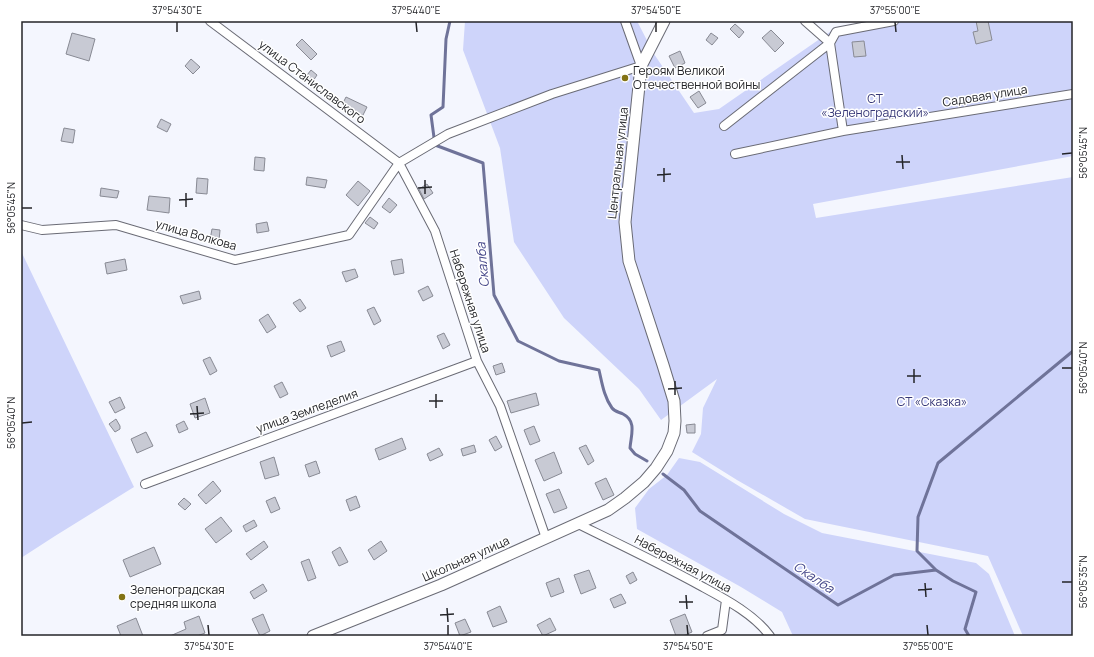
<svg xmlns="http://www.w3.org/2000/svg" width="1094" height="657" font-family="Manrope,sans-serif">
	<rect width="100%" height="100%" fill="#f4f6fe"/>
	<path fill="#ced4fa" d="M465,21H637L654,54L694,113L719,109L837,27L870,21H1073V156L813,204L816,218L1073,177V636H1023L988,556L805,519L737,480L692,452L701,434L703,408L717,379L661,420L639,389L564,318L514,242L500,148L463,50Z
		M21,251L134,487L55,536L21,558Z
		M679,458L700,462L784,514L822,533L976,563L989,574L1015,636H793L782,612L741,587L637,529L635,508L649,489L667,475Z"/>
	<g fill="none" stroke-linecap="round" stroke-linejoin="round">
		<path stroke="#6f7399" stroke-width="3" d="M450,21L446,39L443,107L431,115L435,145L483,163L494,295L518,341L559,361L599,370C602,383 604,397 612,408C615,412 619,412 623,414C637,421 631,435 630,448L635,454L647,461
			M663,474L684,490L700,511L838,605L894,575L936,570L953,581L976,592L965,629L969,636
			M936,570L917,551L918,517L938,463L1073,351"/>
	</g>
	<path fill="#c8cad4" stroke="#888a94" d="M976,21H988L992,40L976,44L973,32L978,31Z
		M735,24L744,32L739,38L730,29Z
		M771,30L784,43L775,52L762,38Z
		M72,33L95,39L89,61L66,54Z
		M711,33L718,38L712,45L706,40Z
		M302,39L317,54L311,60L296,45Z
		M864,41L866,56L854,57L852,42Z
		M680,51L685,63L675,68L669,56Z
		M191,59L200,67L193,74L185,66Z
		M311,70L317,75L311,84L304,79Z
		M699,91L706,103L698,108L690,97Z
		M346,97L367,107L362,117L341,107Z
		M161,119L171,124L167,132L157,127Z
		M64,128L75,130L73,143L61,141Z
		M255,157L265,158L264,171L254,170Z
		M307,177L327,180L325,188L306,185Z
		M197,178L208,179L207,194L196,193Z
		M358,181L370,191L358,206L346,195Z
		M427,184L433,193L424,199L419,189Z
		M101,188L119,191L117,198L100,196Z
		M149,196L170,198L169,213L147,210Z
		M389,198L397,205L390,213L382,207Z
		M370,217L378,223L374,229L365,223Z
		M267,222L269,231L257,233L256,224Z
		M212,229L220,230L219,241L210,240Z
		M125,259L127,270L107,274L105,263Z
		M402,259L404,273L394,275L391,261Z
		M355,269L358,277L346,282L342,272Z
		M428,286L433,296L423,301L418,291Z
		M199,291L201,299L183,304L180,296Z
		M300,299L306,308L300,312L293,303Z
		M374,307L381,321L374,325L367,310Z
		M268,314L276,327L267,333L259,320Z
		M444,333L450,345L443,349L437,336Z
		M341,341L345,351L331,357L327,346Z
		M210,357L217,371L210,375L203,360Z
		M502,363L505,372L496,375L493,366Z
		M282,382L288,394L280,398L274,386Z
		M536,393L539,405L511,413L507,401Z
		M120,397L125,408L115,413L109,402Z
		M205,398L210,413L195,418L190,404Z
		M116,419L120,426V429L115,432L109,424Z
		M184,421L188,429L179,433L176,425Z
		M695,424V433H687L686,425Z
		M534,426L540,441L530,445L524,430Z
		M146,432L153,446L137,453L131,439Z
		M496,436L502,447L495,451L489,440Z
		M402,438L406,449L379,460L375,449Z
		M474,445L476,452L463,456L461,449Z
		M586,445L594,461L588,465L579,448Z
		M439,448L443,455L430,461L427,454Z
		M554,452L562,473L544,481L535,460Z
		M274,457L279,475L265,479L260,462Z
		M316,461L320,473L309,477L305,465Z
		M606,478L614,495L603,500L595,483Z
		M213,481L221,491L206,504L198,495Z
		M559,489L567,508L554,513L546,494Z
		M356,496L360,507L350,511L346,500Z
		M275,497L280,509L271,513L266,501Z
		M184,498L191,504L185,510L178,504Z
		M221,517L232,531L216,543L205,529Z
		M254,520L257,526L246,532L243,526Z
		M264,541L268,547L251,560L246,554Z
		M381,541L387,551L374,560L368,550Z
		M154,547L161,564L130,577L123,560Z
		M340,547L348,562L339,566L332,552Z
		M309,559L316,578L308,581L301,562Z
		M589,570L596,588L581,594L574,575Z
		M633,572L637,580L630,584L626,576Z
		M559,578L564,592L551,597L546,583Z
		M263,584L267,591L254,599L250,592Z
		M621,594L626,603L614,608L610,599Z
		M500,606L507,622L493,627L487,612Z
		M263,614L270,631L260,636L252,619Z
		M685,614L692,632L683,636H676L670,620Z
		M199,616L205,633L197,636H170L186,629L184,622Z
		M136,618L143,636H121L117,626Z
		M550,618L556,630L543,636L537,625Z
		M465,619L471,632L460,636L455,623Z"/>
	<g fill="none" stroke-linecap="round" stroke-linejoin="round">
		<g stroke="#6a6b75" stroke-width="10">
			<path id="street" d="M210,21L399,163L435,231L477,361L500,406L546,538
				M805,21L830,43L836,32L894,21
				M724,126L830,43L843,131
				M735,154L843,131L1073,94
				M21,225L42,230L116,225L235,260L349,235L399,163L448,134L552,94L641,66L625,21
				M145,484L477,361
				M578,524C619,544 661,564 701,586C725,599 754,614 770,636
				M707,636L722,630L726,600"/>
		</g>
		<g stroke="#6a6b75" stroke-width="13">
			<path id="secondary" d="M313,636L441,585L608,510L625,498L644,482L656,468L667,451L674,433L675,421L674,401L663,365L629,261L625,222L641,66L664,21"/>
		</g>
		<use href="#street" stroke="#fff" stroke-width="8"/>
		<use href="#secondary" stroke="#fff" stroke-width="11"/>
	</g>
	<path fill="none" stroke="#242529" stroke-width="1.5" d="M177,22V32M416,22L417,32M656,22V32M895,22L896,32M1062,154L1072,153M902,155L903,169M896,162H910M664,168V182M657,175L671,174M425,180V194M418,188L432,187M186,193V207M179,200L193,199M22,208H32M1062,368H1072M914,369V383M907,376H921M675,381V395M668,389L682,388M436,394V408M429,401H443M197,406L198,420M190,414L204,413M22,423L32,422M1062,582H1072M925,583L926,597M918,590L932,589M686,595L687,609M679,602H693M447,608L448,622M440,615L454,614M208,625L209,635M448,625V635M687,625L688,635M927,625L928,635"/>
	<g fill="#837315" stroke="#fff" stroke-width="1.5">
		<circle cx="625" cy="78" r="4"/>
		<circle cx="122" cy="597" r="4"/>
	</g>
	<g text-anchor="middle" stroke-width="3" stroke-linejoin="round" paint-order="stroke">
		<g font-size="12" fill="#242529" stroke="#fff" text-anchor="start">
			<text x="633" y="75">Героям Великой<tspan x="633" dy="14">Отечественной войны</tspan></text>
			<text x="130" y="594">Зеленоградская<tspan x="130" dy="14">средняя школа</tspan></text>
		</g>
		<g font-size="12" fill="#242529" stroke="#fff">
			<text transform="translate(312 82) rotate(37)" y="4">улица Станиславского</text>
			<text transform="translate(985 96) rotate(-9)" y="4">Садовая улица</text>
			<text transform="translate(618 163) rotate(-84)" y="4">Центральная улица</text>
			<text transform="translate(196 235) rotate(16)" y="4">улица Волкова</text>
			<text transform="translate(470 301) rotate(72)" y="4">Набережная улица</text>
			<text transform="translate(307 411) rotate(-20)" y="4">улица Земледелия</text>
			<text transform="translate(466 559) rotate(-24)" y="4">Школьная улица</text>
			<text transform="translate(683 564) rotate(28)" y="4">Набережная улица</text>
		</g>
		<g font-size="12" fill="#363777" stroke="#fff">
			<text x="875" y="103">СТ<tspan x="875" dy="14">«Зеленоградский»</tspan></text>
			<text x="932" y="406">СТ «Сказка»</text>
		</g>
		<g font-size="13" font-style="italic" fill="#46488a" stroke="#fff">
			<text transform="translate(482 265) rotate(-95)" y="5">Скалба</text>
			<text transform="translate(814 577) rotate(34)" y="5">Скалба</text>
		</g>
	</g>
	<rect width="1094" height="657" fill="none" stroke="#ffffff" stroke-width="44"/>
	<rect x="22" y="22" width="1050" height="613" fill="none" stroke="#242529" stroke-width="1.5"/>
	<g font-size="10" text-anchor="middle" fill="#242529">
		<text x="177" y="14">37°54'30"E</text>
		<text x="416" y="14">37°54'40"E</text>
		<text x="656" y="14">37°54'50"E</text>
		<text x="895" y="14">37°55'00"E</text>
		<text transform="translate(1083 153) rotate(-90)" y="4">56°05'45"N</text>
		<text transform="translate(11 208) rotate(-90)" y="4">56°05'45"N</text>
		<text transform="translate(1083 368) rotate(-90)" y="4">56°05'40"N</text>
		<text transform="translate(11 423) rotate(-90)" y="4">56°05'40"N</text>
		<text transform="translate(1083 582) rotate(-90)" y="4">56°05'35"N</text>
		<text x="209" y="650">37°54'30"E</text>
		<text x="448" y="650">37°54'40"E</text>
		<text x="688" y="650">37°54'50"E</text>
		<text x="928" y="650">37°55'00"E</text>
	</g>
</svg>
